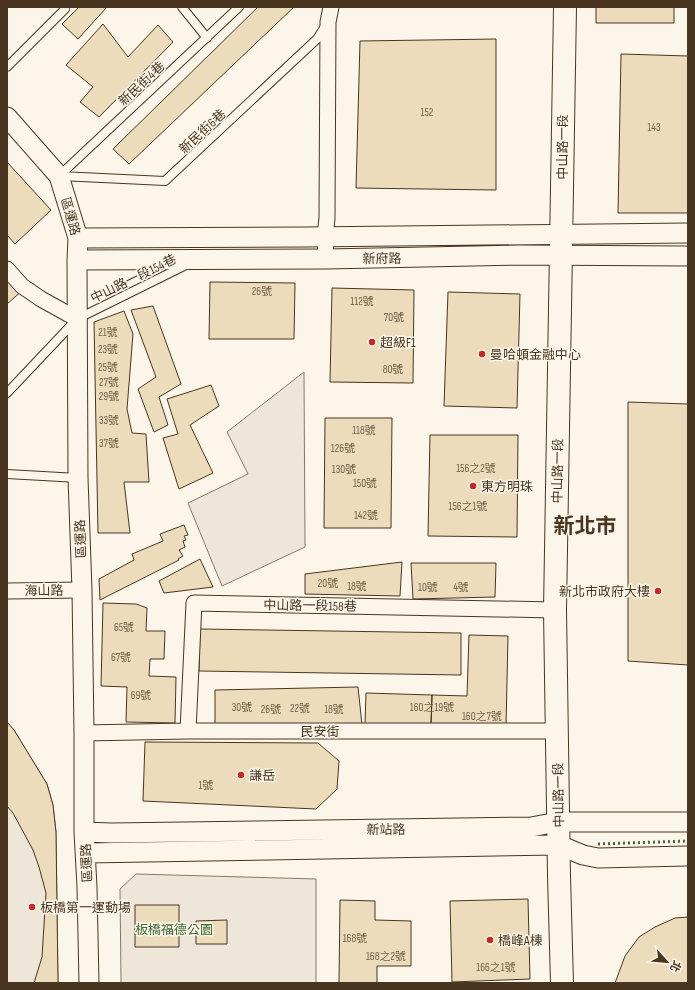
<svg xmlns="http://www.w3.org/2000/svg" width="695" height="990" font-family="'Sofia Sans Condensed','Noto Sans TC',sans-serif">
	<rect width="100%" height="100%" fill="#fbf6e9"/>
	<path fill="#ede6d9" stroke="#887966" d="M304,372L305,547L222,586L188,503L248,474L227,432Z
		M7,722L14,730L47,784L53,805L56,832L58,983H7Z
		M136,874L316,879V983H121L120,889Z"/>
	<path fill="#ecdcbc" stroke="#4a3520" d="M79,7H107L78,39L62,24Z
		M258,7H294L129,164L113,149Z
		M596,7H674V23H596Z
		M103,24L128,57L158,25L173,42L99,117L80,102L93,87L66,65Z
		M496,39V190L356,188L360,41Z
		M621,54L688,56V213H618Z
		M7,162L51,210L15,244L7,235Z
		M7,272L23,290L7,304Z
		M210,282L295,283L294,339H209Z
		M332,288L414,290L413,383L330,382Z
		M448,292L520,294L517,408L444,406Z
		M153,306L181,384L159,397L168,425L154,432L138,389L156,377L131,310Z
		M124,311L133,334L127,409L132,433L146,434L149,482H124L130,533H98L94,322Z
		M211,385L219,406L190,425L213,473L179,489L163,438L178,434L167,399Z
		M628,402L688,404V665L628,661Z
		M325,418H392L391,528H324Z
		M430,435H518L517,537L428,536Z
		M184,525L188,535L184,536L186,540L183,541L185,547L179,550L183,556L178,559L179,560L100,600L99,579L134,560L132,554L163,541L160,534Z
		M200,559L213,587L164,593L159,581Z
		M402,562L400,596L305,594V574Z
		M411,563H496L495,597L413,599Z
		M103,603L136,604L147,608L146,631H165L164,659H150L149,676L176,677L175,723L126,722L127,687L101,686Z
		M200,629L461,633V675L199,671Z
		M469,635L508,636L506,727L431,725L432,695L467,696Z
		M358,687L362,725L215,727V690Z
		M366,693L432,695L431,725L365,724Z
		M7,722L14,730L47,784L53,805L56,832L58,983H34L42,957L46,893L39,867L33,850L13,813L7,806Z
		M145,742L318,743L339,761L337,789L316,809L143,801Z
		M528,899L530,979L452,982L450,901Z
		M340,900L375,901V920L411,921V966H377V983H339Z
		M135,905H179V947H135Z
		M688,917V983H615L625,956L639,937L655,927L675,918Z
		M227,920V944H196V921Z"/>
	<g fill="none" stroke-linecap="round" stroke-linejoin="round">
		<g stroke="#4a3520" stroke-width="10">
			<path id="service" d="M182,7L207,38
				M7,67L65,9
				M59,176L239,7
				M60,176L165,181L317,39L326,25
				M7,393L77,319L186,265
				M7,474L78,478"/>
		</g>
		<g stroke="#4a3520" stroke-width="17">
			<path id="minor" d="M326,259L325,237L327,218L328,22L331,7
				M7,269L22,286L41,299L77,319
				M7,591L82,590
				M188,731L194,603L555,610
				M84,733L188,731H557"/>
		</g>
		<g stroke="#4a3520" stroke-width="21">
			<path id="tertiary" d="M7,117L59,176L78,238L77,260L78,478L82,590L84,733V832L87,887L89,983
				M78,238L306,237L688,233
				M77,260L326,259L519,255L688,256
				M84,832L111,833L531,827L558,822H688
				M86,853L559,845L583,855L598,858L688,856"/>
		</g>
		<g stroke="#4a3520" stroke-width="24">
			<path id="secondary" d="M562,983L559,876L555,610L565,7"/>
		</g>
		<use href="#service" stroke="#fbf6e9" stroke-width="8"/>
		<use href="#minor" stroke="#fbf6e9" stroke-width="15"/>
		<use href="#tertiary" stroke="#fbf6e9" stroke-width="19"/>
		<use href="#secondary" stroke="#fbf6e9" stroke-width="22"/>
		<path stroke="#436837" stroke-width="3" stroke-dasharray="2 3" stroke-linecap="butt" d="M598,844L688,841"/>
	</g>
	<g fill="#c62828" stroke="#fbf6e9" stroke-width="1.5">
		<circle cx="372" cy="342" r="4"/>
		<circle cx="482" cy="354" r="4"/>
		<circle cx="473" cy="486" r="4"/>
		<circle cx="658" cy="591" r="4"/>
		<circle cx="241" cy="775" r="4"/>
		<circle cx="32" cy="907" r="4"/>
		<circle cx="490" cy="940" r="4"/>
	</g>
	<g text-anchor="middle" stroke-width="3" stroke-linejoin="round" paint-order="stroke">
		<g font-size="11" fill="#725f47">
			<text x="427" y="116">152</text>
			<text x="654" y="131">143</text>
			<text x="262" y="295">26號</text>
			<text x="362" y="305">112號</text>
			<text x="394" y="321">70號</text>
			<text x="108" y="336">21號</text>
			<text x="108" y="353">23號</text>
			<text x="108" y="371">25號</text>
			<text x="393" y="373">80號</text>
			<text x="109" y="386">27號</text>
			<text x="109" y="400">29號</text>
			<text x="109" y="424">33號</text>
			<text x="364" y="434">118號</text>
			<text x="109" y="447">37號</text>
			<text x="343" y="452">126號</text>
			<text x="476" y="472">156之2號</text>
			<text x="344" y="473">130號</text>
			<text x="365" y="487">150號</text>
			<text x="468" y="510">156之1號</text>
			<text x="366" y="519">142號</text>
			<text x="328" y="587">20號</text>
			<text x="357" y="590">18號</text>
			<text x="428" y="591">10號</text>
			<text x="461" y="591">4號</text>
			<text x="124" y="631">65號</text>
			<text x="121" y="661">67號</text>
			<text x="141" y="699">69號</text>
			<text x="242" y="711">30號</text>
			<text x="432" y="711">160之19號</text>
			<text x="300" y="712">22號</text>
			<text x="271" y="713">26號</text>
			<text x="334" y="713">18號</text>
			<text x="482" y="720">160之7號</text>
			<text x="206" y="789">1號</text>
			<text x="355" y="942">168號</text>
			<text x="386" y="960">168之2號</text>
			<text x="496" y="971">166之1號</text>
		</g>
		<g font-size="13" fill="#4a3520" stroke="#fbf6e9">
			<text transform="translate(141 83) rotate(-43)" y="5">新民街4巷</text>
			<text transform="translate(202 131) rotate(-43)" y="5">新民街6巷</text>
			<text transform="translate(562 147) rotate(-90)" y="5">中山路一段</text>
			<text transform="translate(71 216) rotate(74)" y="5">區運路</text>
			<text transform="translate(382 258) rotate(-1)" y="5">新府路</text>
			<text transform="translate(133 278) rotate(-26)" y="5">中山路一段154巷</text>
			<text transform="translate(557 471) rotate(-89)" y="5">中山路一段</text>
			<text transform="translate(80 539) rotate(-92)" y="5">區運路</text>
			<text transform="translate(44 590) rotate(-1)" y="5">海山路</text>
			<text transform="translate(310 605) rotate(1)" y="5">中山路一段158巷</text>
			<text x="320" y="736">民安街</text>
			<text transform="translate(558 795) rotate(-91)" y="5">中山路一段</text>
			<text transform="translate(386 829) rotate(-1)" y="5">新站路</text>
			<text transform="translate(86 863) rotate(-93)" y="5">區運路</text>
		</g>
		<g font-size="13" fill="#4a3520" stroke="#fbf6e9" text-anchor="start">
			<text x="380" y="347">超級F1</text>
			<text x="490" y="359">曼哈頓金融中心</text>
			<text x="481" y="491">東方明珠</text>
			<text x="650" y="596" text-anchor="end">新北市政府大樓</text>
			<text x="249" y="780">謙岳</text>
			<text x="40" y="912">板橋第一運動場</text>
			<text x="498" y="945">橋峰A棟</text>
		</g>
		<g font-size="13" fill="#436837" stroke="#fbf6e9">
			<text x="174" y="934">板橋福德公園</text>
		</g>
		<g font-size="21" font-weight="bold" fill="#4a3520" stroke="#fbf6e9">
			<text x="585" y="533">新北市</text>
		</g>
	</g>
	<rect width="695" height="990" fill="none" stroke="#4a3520" stroke-width="16"/>
	<g transform="translate(667 962) rotate(117)" stroke="#fbf6e9" stroke-width="3" paint-order="stroke">
	<path d="M0-3L7 15L0 10L-7 15Z" fill="#4a3520"/>
	<text y="-6" font-size="11" font-weight="bold" text-anchor="middle" fill="#4a3520">北</text>
	</g>
</svg>
